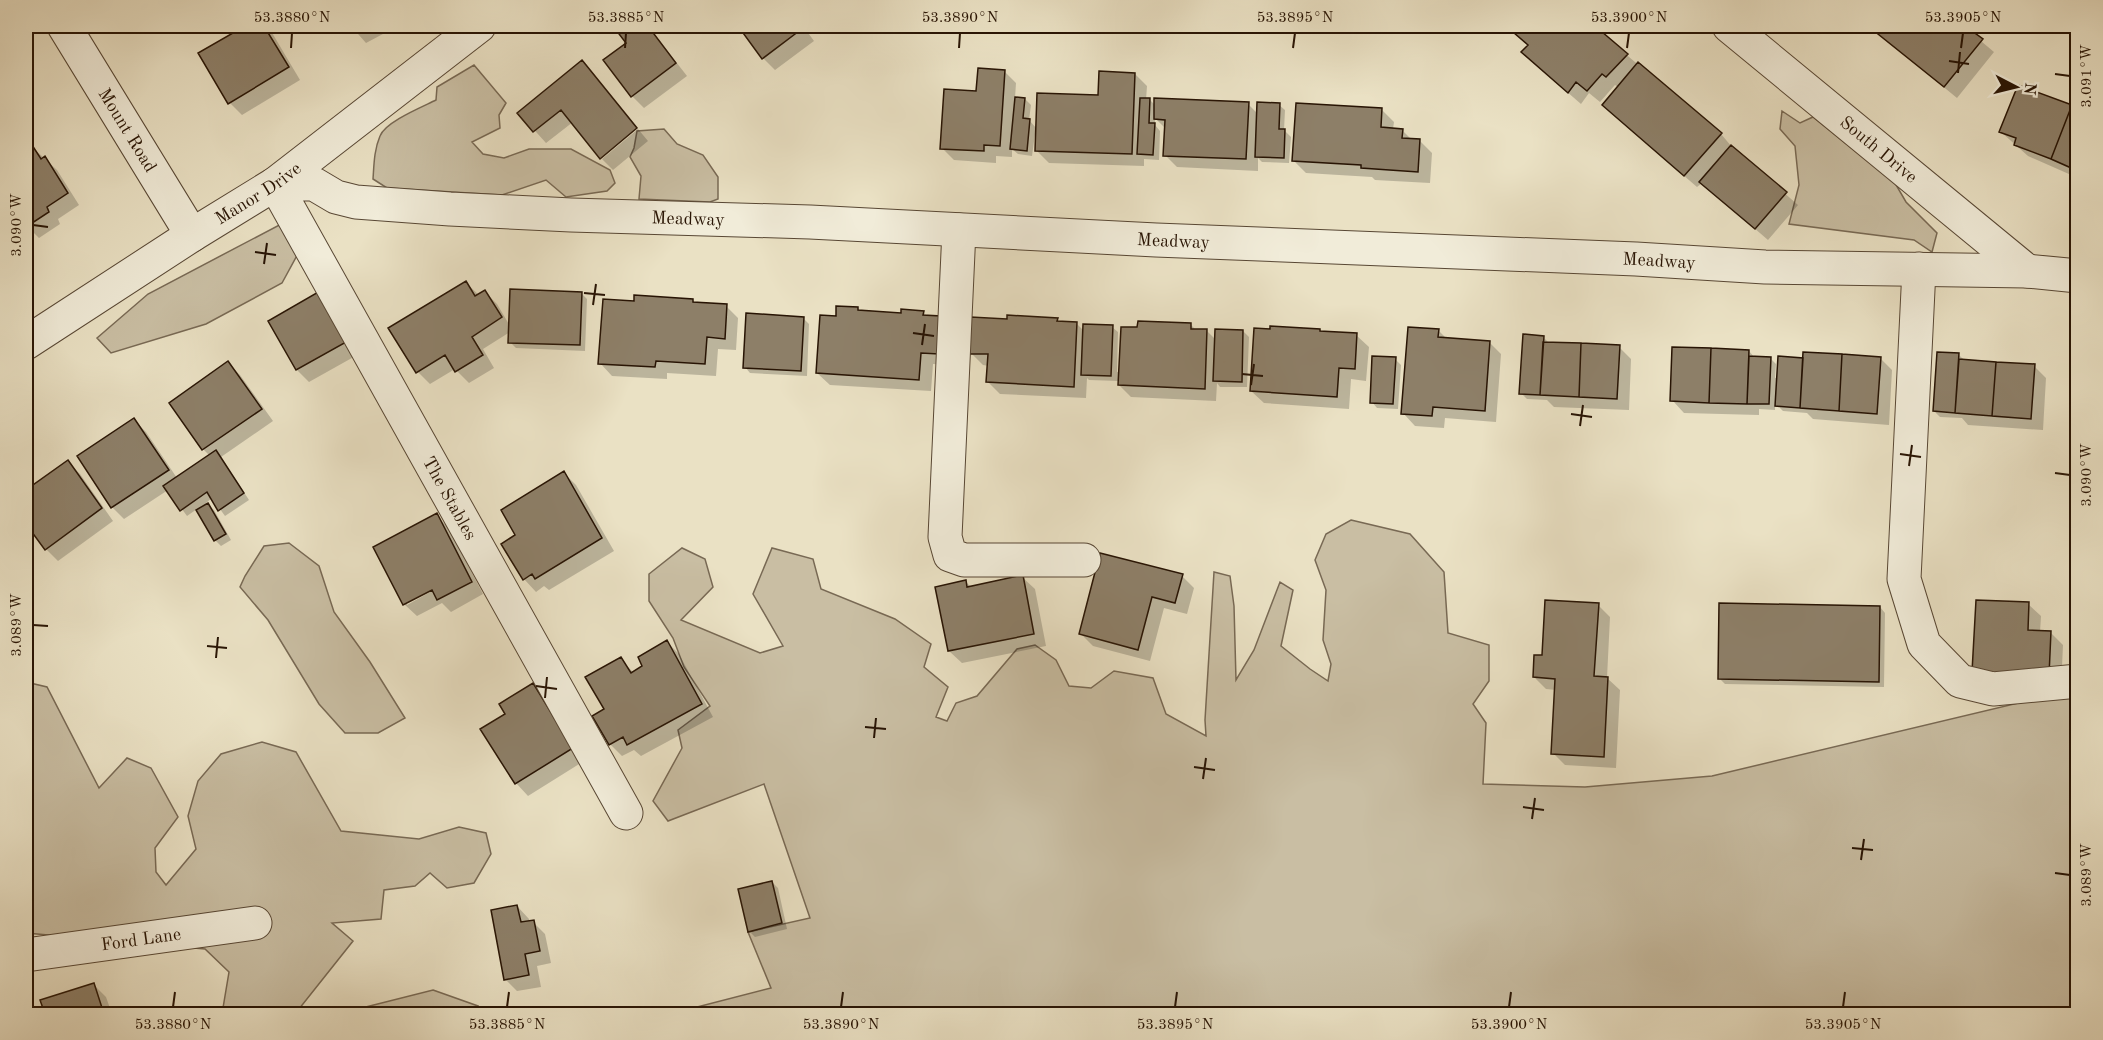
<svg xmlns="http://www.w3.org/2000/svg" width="2103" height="1040" font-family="'Old Standard TT',serif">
	<rect width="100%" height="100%" fill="#eae1c4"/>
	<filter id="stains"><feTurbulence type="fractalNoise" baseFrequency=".00333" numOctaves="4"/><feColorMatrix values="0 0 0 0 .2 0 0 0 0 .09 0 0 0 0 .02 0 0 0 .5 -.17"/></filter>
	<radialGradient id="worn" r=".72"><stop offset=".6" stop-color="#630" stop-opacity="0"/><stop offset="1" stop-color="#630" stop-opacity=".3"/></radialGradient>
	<path fill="#c9bea3" stroke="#786954" stroke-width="1.5" d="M474,65L506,103L499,115L500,128L472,142L483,154L504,158L529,149H571L610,170L615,183L607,191L566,197L546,180L502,195L387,188L373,179C374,165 374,150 380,136C385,122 422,107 436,100L437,87Z
		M1782,111L1800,123L1813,117L1895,183L1906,202L1937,233L1932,252L1914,240L1789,224L1799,185L1795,146L1780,129Z
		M664,129L677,144L703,155L718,177V199L710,202L639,199L641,176L630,157L634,148L637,131Z
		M285,222L300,250L282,283L206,324L111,353L97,338L148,294Z
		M1351,520L1410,534L1444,572L1448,633L1489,645V681L1473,704L1486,723L1483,784L1585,787L1712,776L2077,689V1014H670L771,988L748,932L810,918L764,784L668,821L653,801L682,748L678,730L710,706L684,667L673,638L649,601V574L682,548L705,559L713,587L681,620L760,653L783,646L753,594L772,548L813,559L821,589L895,619L931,644L924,667L948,687L936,717L947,721L956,703L977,696L1017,649L1035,645L1056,660L1069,686L1091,688L1114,671L1153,678L1166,714L1206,736L1205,720L1214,572L1230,576L1234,606L1236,680L1254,650L1280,582L1293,590L1281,646L1310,669L1328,681L1331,664L1323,640L1326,590L1315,560L1326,534Z
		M289,543L319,566L334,612L370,662L405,718L378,733H345L319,704L268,620L240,587L245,576L264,546Z
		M26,682L47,687L99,788L127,758L151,768L178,817L155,848L156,872L166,885L196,849L188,816L198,781L221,754L262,742L296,752L341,831L419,839L459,827L486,833L491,854L474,883L447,888L430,873L415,886L384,890L381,919L332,923L353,941L295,1014H222L229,972L205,949L26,933Z
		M433,990L478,1006L473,1014H338Z"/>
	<path fill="#0003" fill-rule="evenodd" d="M185,26H203L192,32Z
		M240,26H268L300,80L242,115L230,103L242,29Z
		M351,26H398L366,43Z
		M624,26H648L687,76L644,108L632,96L628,43L618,30Z
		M739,26H803L814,41L775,70L763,58Z
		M1507,26H1592L1721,134L1732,147L1798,205L1768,240L1702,183L1697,187L1616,117L1618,87L1615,85L1600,102L1589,93L1581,104L1535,64L1529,45Z
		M1869,26H1963L1994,52L1957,98Z
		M582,62L636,127L600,156L573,122L546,143L519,113Z
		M1004,71L1016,83L1015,98L1025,99L1031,105L1029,120L1037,129L1099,97L1135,74L1147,86L1146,100H1150L1156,106L1248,104L1258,114L1279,105L1285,110L1284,130L1291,137L1289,163L1262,162L1258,158V171L1177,167L1165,155L1166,129L1155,118V125L1160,131L1159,160L1144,159V166L1049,163L1036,150L1037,134H1035L1032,156L1018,154L1012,149V157L996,156V163L954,160L942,148L977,93Z
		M2078,109V178L2028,156L2001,132Z
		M1382,110L1394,122L1393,129L1402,130L1412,140L1420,141L1432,153L1430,183L1375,180L1372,177L1306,173L1294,161Z
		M638,129L648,141L613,170L602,159Z
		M32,147L57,170L79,205L58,219L60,224L39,238L32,231L26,235V151Z
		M466,283L479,295L485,292L497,304L510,326L581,293L587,299L585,351L516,348L510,342V332L483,349L494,368L469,383L455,369L430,384L418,372L391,329Z
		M320,293L359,354L309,382L297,370L270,321Z
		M693,301L696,304L726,306L738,318L736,350L718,349L716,376L667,373V379L612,376L600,363L636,302Z
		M857,309L861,312L902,315L923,312L928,317L950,365L933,364L931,391L830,385L817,373L837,317Z
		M803,318L809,324L807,376L750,373L745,367Z
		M1057,319L1061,323L1077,324L1084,331L1112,327L1118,332L1117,372H1120L1191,325L1196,330L1207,331L1216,340L1243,331L1249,337L1247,387H1220L1217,383L1216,401L1131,397L1119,385V381L1089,380L1087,378L1086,398L1000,394L988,382L989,366L983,365L971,353L1008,321Z
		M1320,330L1323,333L1356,335L1369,347L1366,381L1351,379L1349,409L1264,403L1251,391Z
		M1438,330L1447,339L1489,342L1501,354L1496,422L1445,418L1444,428L1415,426L1403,413Z
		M1543,337L1550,344L1619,347L1631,359L1629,410L1554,407L1547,400L1527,399L1521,393Z
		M1749,351L1755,358H1770L1776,364L1775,378L1880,358L1892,370L1889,425L1813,419L1807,413L1783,411L1775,403V410L1759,409V415L1684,413L1672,400Z
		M1959,355L1965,361L2034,366L2046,378L2043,430L1968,425L1962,418L1940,417L1934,411Z
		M1395,359L1401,365L1398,409L1377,408L1372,402Z
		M228,363L240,375L273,421L221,457L249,500L225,516L212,498L206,503L214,510L231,540L221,546L215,540L197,509L187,516L168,490L124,519L112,507L134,420L146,432L177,478L210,456L203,449L171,403Z
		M68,462L80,474L113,521L58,561L46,549L26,521V492Z
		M564,473L576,485L614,551L549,590L544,586L536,592L524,579L517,535Z
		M436,515L448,527L483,594L451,612L442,603L417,616L404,604ZM438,585L439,587L407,605V601Z
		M1182,576L1194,588L1187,614L1164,608L1150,661L1093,646L1081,634Z
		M1022,577L1035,589L1046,646L962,663L949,651L966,582L971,587Z
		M2028,604L2041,616L2040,632L2051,633L2063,645L2061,688L1986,684Z
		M1598,605L1610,617L1607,678L1620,690L1616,768L1565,765L1553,753L1556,690L1546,689L1534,677L1544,656Z
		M1880,607L1885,613L1884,687L1725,684L1719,678Z
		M667,642L679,654L713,717L641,756L634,750L622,756L610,744L606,710L620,659L634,673L644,667Z
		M533,685L545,697L584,761L528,796L516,783L482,729L508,714Z
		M772,882L778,888L787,929L755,937L749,931Z
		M517,906L529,919L530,922H533L545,934L551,963L537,966L541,987L517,991L505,979Z
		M94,985L106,997L112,1014H46L42,1001Z"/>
	<path fill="#8d7f68" stroke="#281404" stroke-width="1.5" d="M238,26H264L289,67L228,104L198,53L240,29Z
		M349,26H364L353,32Z
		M622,26H648L676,63L631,97L603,60L626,43L616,30Z
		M738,26H801L803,28L762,59Z
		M1506,26H1595L1628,54L1606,77L1602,74L1587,91L1576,82L1568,93L1521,52L1528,45Z
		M1868,26H1965L1983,39L1944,87Z
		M582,60L637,128L600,159L561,110L533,132L517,113Z
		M1638,62L1722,133L1684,176L1602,105Z
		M978,68L1005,70L1000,146L984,145V151L940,149L944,89L976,91Z
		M1099,71L1135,73L1132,154L1035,151L1037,93L1098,95Z
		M2018,85L2072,105L2051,159L2014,145L2016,138L1999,132Z
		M1015,97L1025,98L1023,118L1030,119L1027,151L1010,149Z
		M1140,98H1150L1149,123H1155L1153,155L1137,154Z
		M1154,98L1249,102L1246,159L1163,156L1165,120L1154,119Z
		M1257,102L1280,103L1279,129H1285L1284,158L1255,157Z
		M1296,103L1382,108L1381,127L1403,129L1402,138L1420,139L1418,172L1361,168V165L1292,161Z
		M2072,105L2078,107V171L2051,159Z
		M32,145L41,159L45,156L68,193L47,207L49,212L26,227V149Z
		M1731,145L1787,192L1755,229L1699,182Z
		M466,281L475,296L485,290L502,317L472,337L483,355L455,372L445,355L416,373L388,328Z
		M510,289L582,292L580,345L508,343Z
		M320,291L348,341L296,370L268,321Z
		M634,295L693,299V302L727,304L725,339L707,337L705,364L656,361L655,367L598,364L603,299L634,301Z
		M836,306L858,307V310L901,313V309L924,311L923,315L941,316L939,354L921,353L919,380L816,373L820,315L836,316Z
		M746,313L804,317L801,371L743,368Z
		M1007,315L1058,318L1057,321L1077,322L1074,387L986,382L988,354H969L971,317L1007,319Z
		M1138,321L1191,323V329H1207L1205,389L1118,385L1121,327H1137Z
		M1083,324L1113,325L1111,376L1081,375Z
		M1270,326L1320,329V331L1357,333L1355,369L1339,368L1337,397L1250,391L1254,328L1270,329Z
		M1408,327L1439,329L1438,337L1490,341L1485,411L1433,407L1432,416L1401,414Z
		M1215,329L1243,330L1242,382L1213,381Z
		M1523,334L1544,336L1540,395L1519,394Z
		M1543,342L1581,343L1579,397L1540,395Z
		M1581,343L1620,345L1617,399L1579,397Z
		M1672,347L1711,348L1709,403L1670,401Z
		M1711,348L1749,350L1747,404L1709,403Z
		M1803,352L1842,354L1839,411L1800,408Z
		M1937,352L1959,353L1955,413L1933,411Z
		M1842,354L1881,357L1877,414L1839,411Z
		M1372,356L1396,357L1393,404L1370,403Z
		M1749,356L1771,357L1769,404H1747Z
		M1778,356L1803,358L1800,408L1775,406Z
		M1959,359L1996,362L1992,416L1955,413Z
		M228,361L262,409L202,450L169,403Z
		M1996,362L2035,364L2031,419L1992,416Z
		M134,418L169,470L111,508L77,456Z
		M216,450L244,493L218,511L207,492L180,511L163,486Z
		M68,460L102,508L45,550L26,524V490Z
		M564,471L602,538L535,579L532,574L523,580L501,544L515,535L501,510Z
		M208,503L226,534L214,541L196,510Z
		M437,513L472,582L437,600L432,590L403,605L373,547Z
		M1100,553L1183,574L1175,603L1152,597L1138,650L1079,634Z
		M1023,575L1034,634L948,651L935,587L966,580L967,587Z
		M1545,600L1599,603L1594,676L1608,677L1604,757L1551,754L1555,679L1533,677L1534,655H1542Z
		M1976,600L2029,602L2028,630L2051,631L2049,676L1972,672Z
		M1719,603L1880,606L1879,682L1718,679Z
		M667,640L702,704L627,745L623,737L609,745L592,716L604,709L585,677L621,657L631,673L642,666L638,657Z
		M533,683L573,748L515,784L480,729L505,714L499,704Z
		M772,881L782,923L748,932L738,889Z
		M517,905L521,922L534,920L540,951L525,954L529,975L504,980L491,910Z
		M94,983L104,1014H45L40,1000Z"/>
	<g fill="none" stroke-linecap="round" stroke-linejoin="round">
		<g stroke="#584734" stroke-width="35">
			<g id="minor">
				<path id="s1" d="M64,26L192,235"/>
				<path id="s2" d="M1729,26L2027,271"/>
				<path d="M959,230L945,537L950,555L964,560H1084"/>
				<path d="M1919,269L1904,579L1924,644L1960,681L1993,689L2078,681"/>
				<path id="s3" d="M26,343L192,235L275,184L479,26"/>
				<path id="s4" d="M626,813L275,184H314L336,197L356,202L450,209L571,215L810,222L1156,240L1636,259L1765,267L2027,271L2078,276"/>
				<path id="s5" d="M26,955L255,923"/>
			</g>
		</g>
		<use href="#minor" stroke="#f1ecd9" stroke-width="33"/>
	</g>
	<path fill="none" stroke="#281404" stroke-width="2" d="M291,48L292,33M625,48L626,33M959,48L960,33M1293,48L1295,33M1627,48L1629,33M1961,48L1963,33M1949,61L1969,64M1958,73L1960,52M2055,74L2070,76M33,225L48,227M255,252L276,255M264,264L267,243M584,293L605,295M593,305L596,284M913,333L934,336M922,345L925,324M1242,374L1263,376M1251,385L1254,364M1571,414L1592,417M1580,426L1583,405M1900,454L1921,457M1909,466L1912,445M2055,473L2070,475M33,625L48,626M207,646L227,648M216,658L218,637M536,686L557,689M545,698L547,677M865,727L886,729M874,738L876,718M1194,767L1215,770M1203,779L1206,758M1523,807L1544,810M1532,819L1535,798M1852,848L1873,850M1861,860L1864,839M2055,873L2070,875M173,1007L175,992M507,1007L509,992M841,1007L843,992M1175,1007L1177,992M1509,1007L1511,992M1843,1007L1845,992"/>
	<g text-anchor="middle" stroke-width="4.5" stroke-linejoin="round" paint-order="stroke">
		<g font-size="18" fill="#281404" stroke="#f1ecd9">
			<text dy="6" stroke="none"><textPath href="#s1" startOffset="122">Mount Road</textPath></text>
			<text dy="6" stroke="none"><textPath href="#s2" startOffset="194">South Drive</textPath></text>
			<text dy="6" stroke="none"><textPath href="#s3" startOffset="276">Manor Drive</textPath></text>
			<text dy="6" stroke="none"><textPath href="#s4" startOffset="1138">Meadway</textPath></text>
			<text dy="6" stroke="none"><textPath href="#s4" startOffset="1624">Meadway</textPath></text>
			<text dy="6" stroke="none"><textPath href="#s4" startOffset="2110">Meadway</textPath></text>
			<text transform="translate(450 498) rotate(61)" y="6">The Stables</text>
			<text dy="6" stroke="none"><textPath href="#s5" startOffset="116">Ford Lane</textPath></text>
		</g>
	</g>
	<rect width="2103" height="1040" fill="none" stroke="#eae1c4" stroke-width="66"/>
	<g transform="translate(2016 87) rotate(97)" stroke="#f1ecd9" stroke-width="4.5" paint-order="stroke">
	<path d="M0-4.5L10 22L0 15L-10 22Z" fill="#281404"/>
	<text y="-9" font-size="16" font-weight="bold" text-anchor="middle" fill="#281404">N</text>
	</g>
	<rect x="33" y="33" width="2037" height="974" fill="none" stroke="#281404" stroke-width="2"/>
	<g font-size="15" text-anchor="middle" fill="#281404">
		<text x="292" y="22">53.3880°N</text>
		<text x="626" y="22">53.3885°N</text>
		<text x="960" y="22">53.3890°N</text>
		<text x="1295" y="22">53.3895°N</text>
		<text x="1629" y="22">53.3900°N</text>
		<text x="1963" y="22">53.3905°N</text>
		<text transform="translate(2086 76) rotate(-90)" y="5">3.091°W</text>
		<text transform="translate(16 225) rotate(-90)" y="5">3.090°W</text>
		<text transform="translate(2086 475) rotate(-90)" y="5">3.090°W</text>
		<text transform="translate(16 625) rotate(-90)" y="5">3.089°W</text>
		<text transform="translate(2086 875) rotate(-90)" y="5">3.089°W</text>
		<text x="173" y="1029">53.3880°N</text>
		<text x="507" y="1029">53.3885°N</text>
		<text x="841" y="1029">53.3890°N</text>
		<text x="1175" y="1029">53.3895°N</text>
		<text x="1509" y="1029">53.3900°N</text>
		<text x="1843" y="1029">53.3905°N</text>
	</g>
	<rect width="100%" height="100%" filter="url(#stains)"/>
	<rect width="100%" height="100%" fill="url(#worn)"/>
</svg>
